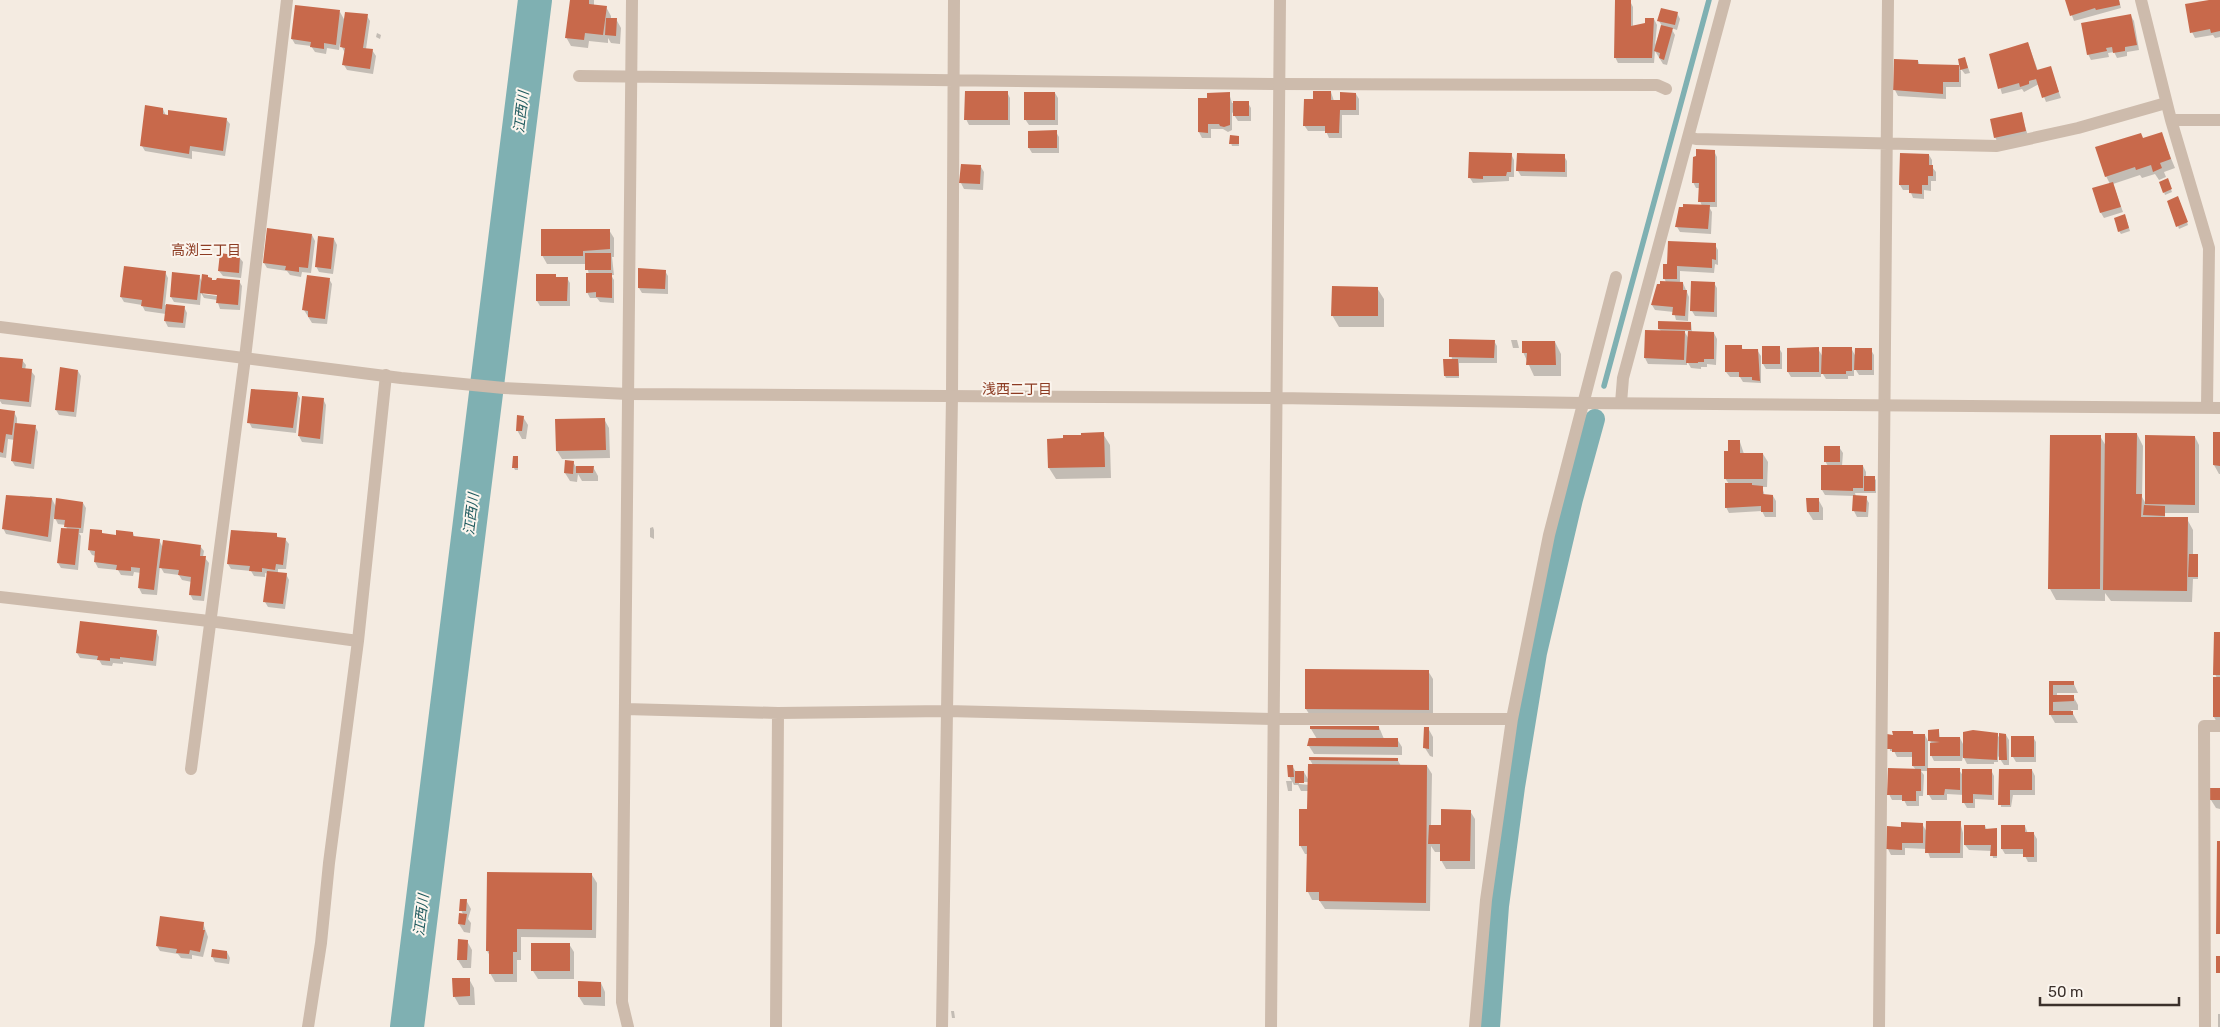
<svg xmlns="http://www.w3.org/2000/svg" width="2220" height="1027" font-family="Rubik,'Noto Sans JP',sans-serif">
	<rect width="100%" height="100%" fill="#f4ebe1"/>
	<path fill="#0003" fill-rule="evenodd" d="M571,0H594V6L606,7L611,16V19H616L621,28L620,44L611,43L608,38V43L589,41L588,48L571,46L566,37Z
		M2066,0H2119L2121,8L2074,21Z
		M2216,0H2220V37L2215,38L2213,35L2195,38L2192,32Z
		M1630,1L1633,7V26L1646,24L1654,19L1657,25L1655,45L1662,26L1659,21L1677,13L1680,19L1677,30L1671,28L1675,35L1667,65L1663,64L1655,51L1654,63H1618L1615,57Z
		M340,12L345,21L367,16L370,21L366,49L372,50L376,56L373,74L347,70L344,65L345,53L340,43L339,50L327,48L326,54L315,52L311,46L295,44L292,39Z
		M2131,16L2134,21L2139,50L2127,52V56L2117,58L2114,52L2108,53L2109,57L2091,60L2088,54Z
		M377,33L381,35L380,39L376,37Z
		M2028,43L2038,71L2050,67L2061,98L2046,102L2039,84L2024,92L2022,89L2002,94L1991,55Z
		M1965,59L1970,73L1965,74L1961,69Z
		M1918,61L1920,65L1958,66L1961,71V87H1946V99L1898,96L1895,90Z
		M1007,92L1010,98V125H969L966,119Z
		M1331,92L1334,101H1341L1356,94L1359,99V115H1342V138H1329L1326,131H1308L1304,125L1314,100Z
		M1055,93L1058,98V125H1029L1025,119Z
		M1229,93L1232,103H1248L1251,108V121H1238L1232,112V130L1228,132L1223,129H1211V138H1202L1199,132Z
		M163,109L166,116L226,119L230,124L225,156L192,151V159L145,151L142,146Z
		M2021,113L2028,136L1998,143L1995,137Z
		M1056,132L1059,137V153H1032L1029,148Z
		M2161,134L2175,168L2164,172L2166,177L2159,180L2155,174L2142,178L2140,175L2113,184L2123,212L2104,218L2101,213L2110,184L2106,176Z
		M1238,137L1239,146H1232L1231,143Z
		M1714,151L1717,157V207H1709L1712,212L1711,234L1680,232L1677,227L1702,206L1700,201V188H1696L1693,182Z
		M1511,154L1514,160V177H1509V181L1473,183L1470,178Z
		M1929,155L1932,160V167L1936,172V181H1931V191L1924,190V199L1913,198L1910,190H1903L1900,185Z
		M1564,156L1567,161V177L1521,176L1518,171Z
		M962,166L981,167L984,172L983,190L964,189L961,183Z
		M2168,182L2172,192L2165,195L2164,192Z
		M2179,200L2188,225L2179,229L2178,226Z
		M2126,218L2130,231L2121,234L2119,231Z
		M609,230L614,238V257H612L614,275H611L614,280V303L600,302L597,298H590L587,292L589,274L586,264H547L542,255Z
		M312,235L315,241L311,273L302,272L301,277L290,275L287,271L267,268L264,263Z
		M334,239L337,245L333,274L319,272L316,266Z
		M1715,245L1718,250V265L1715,264L1714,273L1680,271V283H1683L1689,297L1688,321L1676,320L1674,312L1655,310L1652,305L1658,285L1666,282L1664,278V265Z
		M239,257L243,262L241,278L223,276L219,271Z
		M665,271L668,276V294L642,293L639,288Z
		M165,272L168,278L165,305L184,307L187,313L185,328L168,327L165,321L166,314L145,311L142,305L124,302L121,297Z
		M199,276L202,282L209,279L212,281H239L242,286L240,310L220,309L217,300L204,298L201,293L200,305L174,302L171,297ZM203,292L223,295V297L203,294Z
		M556,278H567L570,283V306H540L537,301Z
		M329,279L332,284L327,324L312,323L304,310Z
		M1714,283L1717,288V317L1695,316L1692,311Z
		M1377,288L1384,299V327H1339L1332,315Z
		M1691,323L1692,332L1714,333L1717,339L1716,365L1707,364V367H1701V369L1691,368L1687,361V365L1648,364L1645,358L1646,331H1661L1659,329ZM1684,331H1689V339Z
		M1450,340L1494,341L1497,346V363H1459V378H1446L1445,376L1452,360Z
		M1511,340H1517L1519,348H1513Z
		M1555,342L1561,354V376H1534L1523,352Z
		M1741,346L1743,350H1757L1761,356V383L1743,382L1740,377H1730L1726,372Z
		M1779,348L1782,353V369H1766L1763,364Z
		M1851,348L1856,357L1871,350L1874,355V375H1859L1854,367V376H1848V379H1826L1821,371V377H1791L1788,372L1818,349L1823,357Z
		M0,358L22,360L26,365L25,370L31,371L35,376L31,407L2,404L0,401Z
		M78,371L81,376L76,417L59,415L56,410Z
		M297,393L300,398L296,433L252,428L249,422Z
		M303,397L323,399L326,405L323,444L302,442L299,436Z
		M14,412L17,418V424L35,426L38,432L34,469L15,466L12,461L15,440L8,439L6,458L0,457V414Z
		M523,417L528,425L526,439H522L517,430Z
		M604,419L609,428L610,458L562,459L557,451Z
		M2220,433V474H2219L2214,465Z
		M1103,434L1110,445L1111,478L1056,479L1049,468Z
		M2137,434L2143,446L2142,497L2146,504L2195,437L2199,445V513H2165V518L2187,519L2193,530V555L2198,558V579H2193L2192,602L2111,601L2105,593V601L2056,600L2050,589L2100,436L2106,446Z
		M1740,442L1744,454H1763L1768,462L1767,487H1762L1765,496H1773L1776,501V517H1765L1762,511L1729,513L1726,507L1729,484L1725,478L1729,453Z
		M1839,447L1843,453L1842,466H1863L1866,472V477L1874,478L1876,480V493H1855L1856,497L1866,498L1869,503L1868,517H1857L1854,511L1855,496L1825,495L1822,490V466H1828L1825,461Z
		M518,457V470H515L514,468Z
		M573,462L576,467H593L598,476V481H582L578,474L577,482L570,481L565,473Z
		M30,496L52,499L56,507L83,503L86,508L83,533H79L81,536L78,570L61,568L58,563L67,530L66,525L58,524L54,516L51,542L6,534L3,528L30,499Z
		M1818,499L1823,508V520H1813L1808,512Z
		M653,527L654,530V539L650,537V528Z
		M101,531L103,535L117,536L133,533L135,538L159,540L163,548L200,546L204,551L203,557L205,558L209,563L204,601L193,600L190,594L192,582L182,580L179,575L164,573L160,566L157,595L142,594L139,588L141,573L134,572L133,576L121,575L118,570L98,568L95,562L96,556L92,555L89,550Z
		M276,534L278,538L285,539L289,544L286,569H278V573L286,574L289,580L285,609L268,607L265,602L268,574L265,573V577L254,576L251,571L231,569L228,564Z
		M156,631L159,637L156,666L123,662V664L113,663L112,666L102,665L99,660L80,658L77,653Z
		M2220,633V726H2219L2214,717V678H2217L2215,674Z
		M1428,671L1433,679V718L1311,717L1306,709Z
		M2050,682H2073L2078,693H2057V696H2073L2078,705V710H2071L2078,723H2055L2050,714Z
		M1379,727L1384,739H1397L1402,747V755L1314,754L1309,746L1317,739L1311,729Z
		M1428,728L1433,737V757L1430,756L1425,748Z
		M1930,731H1939L1940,738H1960L1964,746L1997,734L2000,739L2006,735L2009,740V765H2004L1998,756V762H1994V764H1967L1963,756L1962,761H1934L1931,755Z
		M1913,732L1914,735H1925L1928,741V770H1959L1964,777L1991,770L1994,776V800L1975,799V808H1967L1964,803V795L1947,794V800H1932L1929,795V771H1921L1924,775L1923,796H1919V806H1907L1904,800H1892L1889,794L1916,770L1913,766V757H1897L1894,751H1890L1889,736Z
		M2033,737L2036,742V762H2016L2013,757Z
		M1397,759L1401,766H1427L1432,774L1431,826H1442L1470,811L1475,819V869H1446L1441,860V852H1435L1431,846L1430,911L1325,909L1319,900H1312L1308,892V854H1305L1300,845L1308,810L1309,791H1301L1298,785H1294L1289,776L1292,766L1296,772H1304L1309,781L1313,765L1310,760ZM1299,782H1311L1310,785L1299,784Z
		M2000,770H2032L2035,776V795H2013L2011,807H2001Z
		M1286,781H1292V791H1288Z
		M2211,789H2220V809L2216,808L2211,800Z
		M1960,822L1963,833V858H1930L1927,849L1905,848V855H1891L1888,849V828H1902L1922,824L1927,832Z
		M1966,826H1985L1987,830H1996L1997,858H1993L1992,851L1969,850L1965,845Z
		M2025,826L2028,834H2034L2037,839V862H2028L2024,854H2005L2002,849Z
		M488,873L592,875L597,883L596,938L521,937V960H517V982H495L490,973V956L487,951Z
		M466,900L471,909L468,919L471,923L470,933L464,932L459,924L463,914L461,910Z
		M203,923L208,937L203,957L192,955V959L181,958L178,954L160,951L157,946Z
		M467,941L472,950L471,968H463L458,960Z
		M569,944L574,952V979H538L533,971Z
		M227,952L230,958L229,964L215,962L212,956Z
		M469,979L474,988L475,1005H459L454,996Z
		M601,983L605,992V1006L584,1005L579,997Z
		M951,1011H954L955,1018H952Z
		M2218,1014H2220V1027H2218Z"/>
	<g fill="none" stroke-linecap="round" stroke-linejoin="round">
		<path stroke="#7fb0b2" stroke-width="5.5" d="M1604,386L1709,0"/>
		<path stroke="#7fb0b2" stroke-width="20" d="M1490,1027L1499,906L1515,787L1537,653L1573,499L1595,419"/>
		<path stroke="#7fb0b2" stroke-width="34" d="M407,1027L535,0"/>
	</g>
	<path fill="#c8694b" d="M570,0H589V4L607,6L603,35L585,33L584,40L565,38Z
		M1615,0H1631V26L1645,23V18H1654L1652,58H1614Z
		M2065,0H2119L2120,5L2096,10L2095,8L2070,16Z
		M2209,0H2220V31L2211,33L2210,29L2190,33L2185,4Z
		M295,5L340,10L336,45L324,43V49L310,47L311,42L291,39Z
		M1661,8L1678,12L1675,25L1657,21Z
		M345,12L368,14L363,48L373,49L370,69L342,65L345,48L340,47Z
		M2131,14L2137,45L2125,47V51L2113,53L2112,47L2106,48L2107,51L2087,55L2081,23Z
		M606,18H617L616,36L605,35Z
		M1661,25L1673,28L1664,60L1659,58L1660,53L1654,51Z
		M2028,42L2037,70L2051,66L2059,92L2042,98L2036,79L2029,81V84L2020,87L2019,83L1998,89L1989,54Z
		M1965,57L1968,68L1960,70L1958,59Z
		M1894,59L1918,60V64L1959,65V82H1943V94L1893,90Z
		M965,91H1008V120H964Z
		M1313,91H1331V100H1340V92L1356,93V110H1340L1339,133H1325V126H1303L1304,99H1313Z
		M1024,92H1055V120H1024Z
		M1230,92V125L1224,127L1220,126L1219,124H1208V133L1198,132V98H1207V93Z
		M1233,101H1249V116H1233Z
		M145,105L163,108V114L168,115V110L227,118L223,151L190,146L189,154L140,146Z
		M2022,112L2026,131L1994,138L1990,119Z
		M1057,130V148H1028V131Z
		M2162,132L2171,159L2160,163L2162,168L2153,172L2151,165L2136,170L2135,167L2105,177L2095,147L2141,133L2143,138Z
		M1230,135L1239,136V144H1229Z
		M1696,149L1715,150V202H1698L1699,183H1692L1693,157L1696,156Z
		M1469,152L1512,153L1511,172H1507L1506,176H1483V179L1468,178Z
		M1517,153L1565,154V172L1516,171Z
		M1900,153L1929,154V165H1933V176H1928V185H1922V194L1909,193V185H1899Z
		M961,164L981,165L980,184L959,183Z
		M2168,178L2172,189L2163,193L2159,182Z
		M2113,182L2121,207L2100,213L2092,188Z
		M2178,196L2188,222L2176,227L2167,201Z
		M1683,204L1710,205L1708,229L1675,227L1679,207H1683Z
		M2125,214L2129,228L2118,232L2114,218Z
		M267,228L312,234L308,268L299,267V272L285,270L286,266L263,263Z
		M541,229H610V249L583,251V256H541Z
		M318,236L334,238L331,269L315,267Z
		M1668,241L1716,243V260L1712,259V268L1677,266V279H1663V264H1667Z
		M220,253L240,256L239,273L218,271Z
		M585,253H611V270H585Z
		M124,266L166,271L162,309L141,306L142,300L120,297Z
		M638,268L666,270L665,289L638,288Z
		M172,272L200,275L197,300L170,297Z
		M586,273H612V298L596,297V292L586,293Z
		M202,274L208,275V277L212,278V280H216L217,278L240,280L238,305L216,303L217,295L200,293Z
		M536,274H556V277H568L567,301H536Z
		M307,275L330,278L325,319L308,317V311L302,310Z
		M1660,281L1683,282V290H1687L1685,316L1672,315L1673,307L1651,305L1657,284H1660Z
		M1691,281L1715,282L1714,312L1690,311Z
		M1332,286L1378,287V316H1331Z
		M166,304L185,306L183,323L164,321Z
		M1658,321L1691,322V330L1658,329Z
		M1645,330L1685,331L1684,360L1644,358Z
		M1688,331L1714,332V359H1704V362H1698V363H1686Z
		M1449,339L1495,340L1494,358L1449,357Z
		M1522,341H1555L1556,365H1526L1527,353H1522Z
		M1725,345H1742V349H1758L1760,381L1752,380V377H1739V372H1725Z
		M1762,346H1780V364H1762Z
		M1819,347V372H1787V348Z
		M1822,347H1852V371H1846V374H1821Z
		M1855,348H1872V370H1854Z
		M0,357L23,359L22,368L32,369L29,402L0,399Z
		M1443,359H1458L1459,376H1444Z
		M60,367L78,370L74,412L55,410Z
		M251,389L298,392L293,428L247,423Z
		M302,396L324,398L320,439L298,436Z
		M0,409L15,411L12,435L6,434L3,453L0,452Z
		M517,415L524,416L522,431H516Z
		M605,418L606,450L556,451L555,419Z
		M15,423L36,425L31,464L11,461Z
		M1104,432L1105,467L1048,468L1047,439L1063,438V435H1081V433Z
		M2213,432H2220V466L2213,465Z
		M2105,433H2137L2136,494H2142L2141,517H2188L2187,591L2103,590Z
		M2050,435H2101L2100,589H2048Z
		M2145,435L2195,436V505L2145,504Z
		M1728,440H1740V453H1763V479H1724V451H1728Z
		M1824,446H1840V462H1824Z
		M513,456H518V468H512Z
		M565,460L574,461L573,474L564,473Z
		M1821,465H1863V488H1853V491L1821,490Z
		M576,466H594L593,473H576Z
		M1864,476H1875V491H1864Z
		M1725,483H1752V485L1763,486V494L1773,495V512H1761V506L1725,508Z
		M6,495L52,498L48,537L2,529Z
		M1853,495L1867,496L1866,512L1852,511Z
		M56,498L83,502L81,528L64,527L65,520L54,519Z
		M1806,498H1819V512H1807Z
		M2144,505L2165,506V516L2143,515Z
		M61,528L79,529L75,565L57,563Z
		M90,529L102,530V533L116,535V530L133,532V536L160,539L154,590L138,588L140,568L131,567V571L116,570L117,565L94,562L95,551L88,550Z
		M231,530L277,533V537L286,538L283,565L276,564L275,570L262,568V572L249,571L250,566L227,564Z
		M163,540L201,545L200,556H206L201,596L189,595L191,577L178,575L179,570L159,568Z
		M2189,554H2198V577H2188Z
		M267,571L287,573L283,604L263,602Z
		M80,621L157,630L153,661L120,657V659L110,658V661L97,660L98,656L76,653Z
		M2214,632H2220V675H2213Z
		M1305,669L1429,670V710L1305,709Z
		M2213,677H2220V717H2213Z
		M2049,681H2074V685H2053V695H2074V701L2053,702V711H2073V715H2049Z
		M1310,726H1379V730L1310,729Z
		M1424,727H1429V749L1423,748Z
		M1939,729V737H1960V756H1930V743L1940,742L1928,741V730Z
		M1973,730L1998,733L1997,760L1963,758V732Z
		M1892,731H1913V734H1925V766H1912V752H1892V749H1887V734L1893,735Z
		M1999,733L2006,734L2007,760H1999Z
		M2011,736H2034V757H2011Z
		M1309,738H1398V747L1307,746Z
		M1309,757L1398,758V761L1309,760Z
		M1308,764L1427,765L1426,903L1319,901V892H1306L1307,846H1299V809H1307Z
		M1287,765H1293L1294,777H1288Z
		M1888,768L1921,769V791H1916V801H1902V795H1887Z
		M1927,768H1960V790L1945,789L1944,795H1927Z
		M1962,769H1992V795L1973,794V803H1962Z
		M1999,769H2032V790H2010V805H1998Z
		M1295,771H1304V783H1295Z
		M2210,788H2220V800H2210Z
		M1441,809L1471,810L1470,861H1440V844H1428L1429,825H1441Z
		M1926,821H1961L1960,853H1925Z
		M1901,822L1923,823V843H1902V850L1886,849L1887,826L1901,827Z
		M1964,825H1985V829L1997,828V856H1990L1991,845H1964Z
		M2001,825H2025V832H2034V857H2023V849H2001Z
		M2217,841H2220V934H2216Z
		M487,872L592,873V930L517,929V952H513V974H489V951H486Z
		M460,899H467L466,911H459Z
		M459,913L467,914L465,925L458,924Z
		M160,916L204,922L203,930H205L200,952L190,950L189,954L176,953L177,949L156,946Z
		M458,939L468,940L467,960H457Z
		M531,943H570V971H531Z
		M212,949L227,951V959L211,957Z
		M2216,956H2220V973H2216Z
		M452,978H470V996L453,997Z
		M578,981L601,982V997H578Z"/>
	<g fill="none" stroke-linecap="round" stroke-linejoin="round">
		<path stroke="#cdbbac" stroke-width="12" d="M2141,0L2171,120L2209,248L2207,407
			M579,76L1278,84L1657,85L1666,89
			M2171,120H2220
			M1688,137L1696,139L1997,146L2078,128L2166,103
			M1621,403L1623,378L1725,0
			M0,597L209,621L358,641
			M625,709L778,713L947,711L1274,719H1512L1486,900L1475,1027
			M1512,719L1549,535L1616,277
			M191,769L245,358L287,0
			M308,1027L321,943L329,863L358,641L386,375
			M628,1027L622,1002L632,0
			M776,1027L778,713
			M942,1027L952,396L954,0
			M1879,1027L1888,0
			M2205,1027L2204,726H2220"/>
		<path stroke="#cdbbac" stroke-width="12" d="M0,327L401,378L504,388L628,394L1277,398L1582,403L2220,408
			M1271,1027L1280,0"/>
	</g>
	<g text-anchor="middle" stroke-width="4" stroke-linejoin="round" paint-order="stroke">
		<g font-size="14" font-style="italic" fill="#1f5a5e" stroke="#fbf5ee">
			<text transform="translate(521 112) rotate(-83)" y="5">江西川</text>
			<text transform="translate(471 514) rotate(-83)" y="5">江西川</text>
			<text transform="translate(421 915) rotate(-83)" y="5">江西川</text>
		</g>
		<g font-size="14" fill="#8c3b22" stroke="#fbf5ee">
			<text x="206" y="255">高渕三丁目</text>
			<text x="1017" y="394">浅西二丁目</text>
		</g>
	</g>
	<path d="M2040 997v8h139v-8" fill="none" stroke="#3b302b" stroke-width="2.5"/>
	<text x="2048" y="997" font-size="15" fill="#3b302b" stroke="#fbf5ee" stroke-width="4" paint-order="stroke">50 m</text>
</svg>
